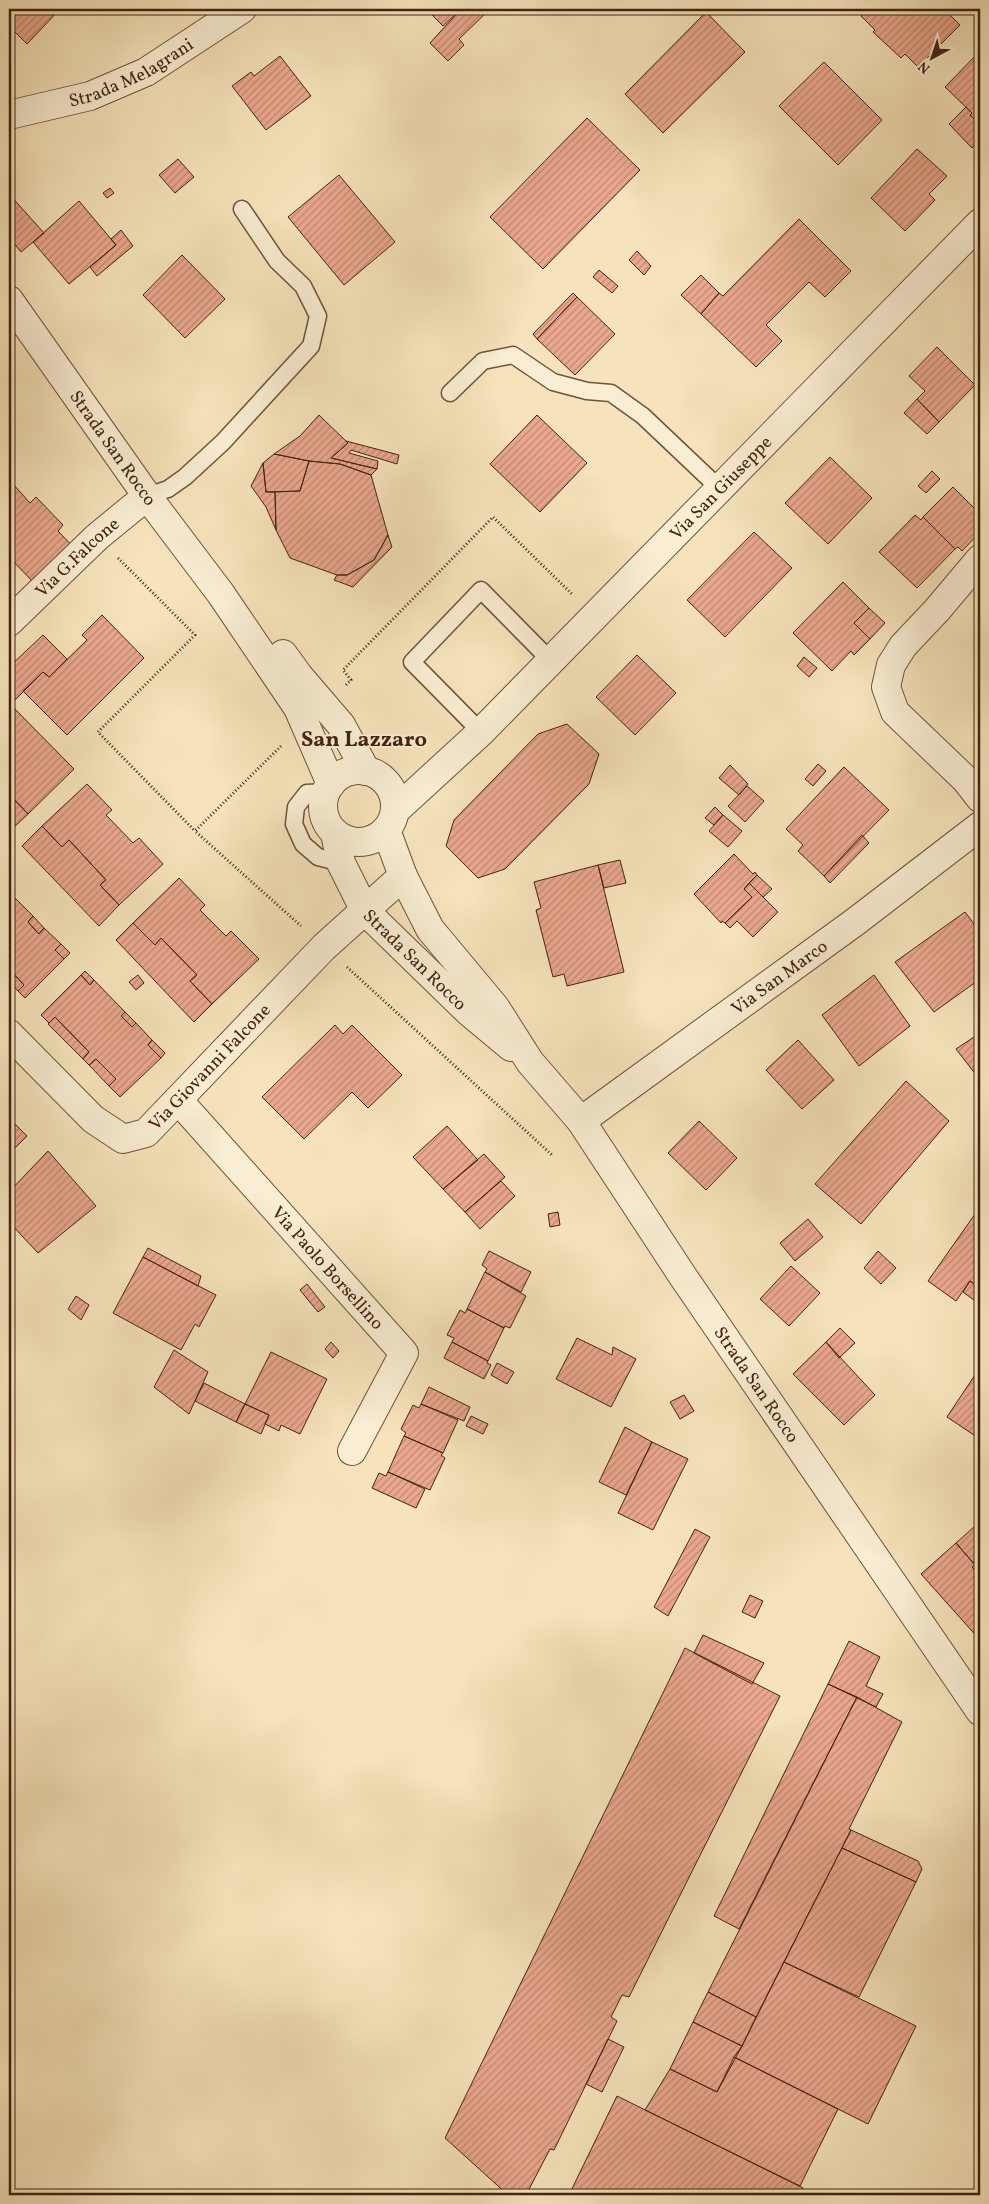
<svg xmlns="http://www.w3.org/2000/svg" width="989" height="2204" font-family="Vollkorn,serif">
	<defs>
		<pattern id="building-hatch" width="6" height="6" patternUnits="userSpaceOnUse" patternTransform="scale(1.25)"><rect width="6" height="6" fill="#eba88f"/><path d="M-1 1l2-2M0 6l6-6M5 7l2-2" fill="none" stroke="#c08873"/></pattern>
	</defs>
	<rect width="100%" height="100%" fill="#f6e3bb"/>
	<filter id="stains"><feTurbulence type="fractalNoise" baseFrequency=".004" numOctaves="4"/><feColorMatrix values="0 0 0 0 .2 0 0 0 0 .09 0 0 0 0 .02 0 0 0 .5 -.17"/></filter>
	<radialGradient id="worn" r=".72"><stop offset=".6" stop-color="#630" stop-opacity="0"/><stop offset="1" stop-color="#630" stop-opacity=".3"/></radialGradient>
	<path fill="url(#building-hatch)" stroke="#432210" d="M9,9H60L27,44L11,28L14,24L9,19Z
		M426,9H461L443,26Z
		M461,9H490L459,39L464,45L448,61L430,43Z
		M869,9H944L960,25L918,67L905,54L901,58L873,32L875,30L861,16Z
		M706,12L745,52L663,133L625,94Z
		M980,51V125L970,115L972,113L945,87Z
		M280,56L311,96L266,130L232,86L251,72L254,76Z
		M824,62L882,120L838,165L779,106Z
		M966,107L972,113L970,115L980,125V138L972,148L949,124Z
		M587,118L640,170L543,269L490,217Z
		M917,149L947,176L929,194L935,200L905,231L871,198Z
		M178,159L194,177L175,193L159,175Z
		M339,175L395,242L344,285L288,217Z
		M110,188L114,193L107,198L103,193Z
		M9,194L44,233L21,252L9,237Z
		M79,201L116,245L69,284L33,242Z
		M799,219L851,271L825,297L809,282L766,325L782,341L756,367L701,314L719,293L723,296Z
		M121,230L133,246L97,276L90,267L116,245L111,239Z
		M637,251L651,266L644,275L629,260Z
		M182,255L225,299L185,338L143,295Z
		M599,270L618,286L612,293L593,277Z
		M701,275L719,293L701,314L681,295Z
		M573,293L577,297L537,339L533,334Z
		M577,297L615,334L575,375L537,339Z
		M937,347L975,385L939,422L917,399L925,391L909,376Z
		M917,399L939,422L927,434L904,413Z
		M319,415L348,443L331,458L377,469L371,475L340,464L309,461L274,454L300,436Z
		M537,415L587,463L540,512L490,464Z
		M346,441L399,455L397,464L351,450L349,453L378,461L377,469L331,458L348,443Z
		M274,454L309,461L300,491L266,492L263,463Z
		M830,457L872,498L828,544L785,503Z
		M309,461L340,464L371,475L388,535L374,560L347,575H337L290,558L276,530L275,492L300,491Z
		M263,463L266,492H275L276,530L266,507L251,486Z
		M932,471L940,479L926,493L918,486Z
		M13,484L30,503L36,497L63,525L58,531L75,549L37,586L9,557V488Z
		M953,487L980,514V532L962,551L958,547L955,549L923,517Z
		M915,515L921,520L923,517L955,549L917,588L879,552Z
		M754,532L792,568L725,637L687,600Z
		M388,535L392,547L353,587L334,580L337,575H347L374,560Z
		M843,582L869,608L854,623L870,639L854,655L851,651L832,671L793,633Z
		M869,608L885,623L870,639L854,623Z
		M102,615L144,658L67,735L23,691L43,672L49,677L87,640L82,635Z
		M43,635L67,659L49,677L43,672L10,705L9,667Z
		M637,655L676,693L635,735L596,697Z
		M804,657L817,668L809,677L797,666Z
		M9,703L74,769L28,814L9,794Z
		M567,724L599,754L589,784L505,869L478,878L446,846L454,820L538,734Z
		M818,764L826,771L813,786L805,779Z
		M730,765L748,784L739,795L719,778Z
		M844,767L889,810L824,876L798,851L803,845L786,829Z
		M87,784L112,810L106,815L133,843L139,838L163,864L119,905L100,885L106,880L69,840L62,847L42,826Z
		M747,786L764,801L745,822L728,806Z
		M9,794L28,814L9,832Z
		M715,807L723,815L714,825L705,818Z
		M723,815L742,831L728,847L709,831Z
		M42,826L62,847L69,840L106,880L100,885L119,905L99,926L22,846Z
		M862,835L869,843L830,883L824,876Z
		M734,854L753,874L755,872L757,875L744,889L752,897L725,923L722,921L721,923L694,894Z
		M620,860L626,883L604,888L598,865Z
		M598,865L624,972L567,986L564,974L553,977L536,910L541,908L534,882Z
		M757,875L772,889L763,897L749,883Z
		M179,878L205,905L200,910L226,936L231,931L259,959L212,1004L190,981L197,975L161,938L155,945L133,923Z
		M749,883L778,912L753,937L737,921L730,928L725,923L752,897L744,889Z
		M9,892L33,916L28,922L39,934L44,928L61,944L55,950L64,959L25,998L18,991L24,985L9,969Z
		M965,912L980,932V979L934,1012L895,962Z
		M33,916L44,928L39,934L28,922Z
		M133,923L155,945L161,938L197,975L190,981L212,1004L194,1022L116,940Z
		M61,944L70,953L64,959L55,950Z
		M9,969L24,985L18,991L9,981Z
		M85,971L94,980L90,985L81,975Z
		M81,975L90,985L94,980L125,1012L121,1016L132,1027L136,1023L152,1040L148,1045L161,1058L120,1097L109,1086L116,1079L96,1059L89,1065L83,1059L89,1052L55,1017L49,1023L41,1015Z
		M138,975L144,983L136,990L129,982Z
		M874,975L910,1026L859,1066L822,1015Z
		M125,1012L136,1023L132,1027L121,1016Z
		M55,1017L89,1052L83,1059L48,1024Z
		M335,1025L343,1034L352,1025L402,1075L368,1108L352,1092L304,1139L262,1097Z
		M980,1033V1080L956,1049Z
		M152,1040L165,1053L161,1058L148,1045Z
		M798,1040L834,1080L802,1109L766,1070Z
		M96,1059L116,1079L109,1086L89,1065Z
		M906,1081L949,1121L861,1224L815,1184Z
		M9,1118L27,1136L9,1154Z
		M699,1121L737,1158L706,1190L668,1153Z
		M447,1126L478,1160L443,1189L413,1157Z
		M48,1151L96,1206L38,1253L9,1222V1192Z
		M484,1154L505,1177L465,1212L443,1189Z
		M501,1181L515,1196L480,1229L465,1212Z
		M980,1207V1288L970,1281L956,1301L928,1281Z
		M558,1212L560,1225L550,1227L548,1214Z
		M808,1219L823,1237L795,1261L780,1243Z
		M148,1248L201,1276L198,1286L143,1257Z
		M489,1251L531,1272L521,1292L485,1272L487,1269L482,1265Z
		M878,1251L896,1268L881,1284L864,1268Z
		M143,1257L216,1295L199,1327L195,1324L181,1350L113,1313Z
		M791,1266L820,1293L789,1326L760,1299Z
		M485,1272L526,1296L510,1328L505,1326L504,1328L467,1309Z
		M970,1281L980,1288L974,1300L963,1292Z
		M307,1284L325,1307L318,1312L300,1290Z
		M76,1296L89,1305L81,1320L68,1309Z
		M467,1309L504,1328L488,1361L452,1342L454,1338L447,1335L460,1310L465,1313Z
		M840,1328L855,1343L839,1358L826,1342Z
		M577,1338L612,1355L613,1347L636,1359L611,1407L556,1379Z
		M331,1342L339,1351L333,1358L325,1349Z
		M452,1342L488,1361L487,1363L491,1365L484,1379L444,1358Z
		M826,1342L875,1395L844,1425L793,1374Z
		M174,1350L208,1372L189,1414L154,1387Z
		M271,1352L327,1379L300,1434L281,1425L279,1431L265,1424L269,1415L245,1404Z
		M497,1363L514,1372L507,1384L491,1375Z
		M977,1372L980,1374V1439L947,1417Z
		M204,1383L245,1404L236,1422L195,1401Z
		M429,1387L470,1407L464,1421L421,1404Z
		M684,1395L694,1411L680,1419L670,1402Z
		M245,1404L269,1415L261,1434L236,1422Z
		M421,1404L458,1420L443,1453L404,1436L406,1433L401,1429L413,1405L419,1408Z
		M471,1416L488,1424L483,1434L466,1426Z
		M625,1427L652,1442L626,1495L599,1482Z
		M404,1436L443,1453L441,1455L445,1458L430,1490L388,1472Z
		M652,1442L688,1459L653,1530L618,1513Z
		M388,1472L425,1489L416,1508L372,1488L379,1473L386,1476Z
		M974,1527L980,1534V1560L975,1565L956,1543Z
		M695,1529L710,1537L668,1616L654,1607Z
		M956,1543L975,1565L972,1567L980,1576V1640L921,1574Z
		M750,1595L763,1601L755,1618L742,1612Z
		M703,1635L764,1663L752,1684L694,1653Z
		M849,1641L880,1657L866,1686L883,1694L876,1707L828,1684Z
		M685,1648L780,1696L629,1997L622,1995L611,2017L617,2021L554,2150L550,2149L526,2195H508L445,2138Z
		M828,1684L857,1697L739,1929L714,1916Z
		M857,1697L902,1722L849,1829L851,1830L756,2017L708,1992Z
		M851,1830L918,1861L922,1869L916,1882L842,1848Z
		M842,1848L916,1882L859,1997L784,1962Z
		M784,1962L916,2026L868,2124L734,2057L742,2046Z
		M708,1992L756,2017L742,2046L693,2022Z
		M693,2022L742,2046L717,2092L670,2069Z
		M608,2039L624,2047L602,2092L586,2084Z
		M734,2057L838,2109L800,2186L645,2110L670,2069L717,2092Z
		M617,2096L803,2188L800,2195H569Z"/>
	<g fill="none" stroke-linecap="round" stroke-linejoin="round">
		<g stroke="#70523b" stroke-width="19">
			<path id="service" d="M450,393L483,361L513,355L553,382L587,391L611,393L643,416L720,489
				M147,496L168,489L185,477L223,442L311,346L318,316L303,286L277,261L242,209
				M481,732L412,662L481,590L551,661
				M326,792L307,793L296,807L294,824L303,844L318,857L341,863"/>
		</g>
		<g stroke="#70523b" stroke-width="30">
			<g id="minor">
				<path id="s1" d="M9,115L90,96L146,72L242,9"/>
				<path id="s2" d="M9,300L147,496L221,594L298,708L331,784"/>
				<path d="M980,559L937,610L903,646L891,665L886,687L895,712L966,780L980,798"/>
				<path id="s3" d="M9,622L97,537L147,496"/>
				<path d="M283,654L299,676L341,725L366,771"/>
				<circle cx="359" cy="806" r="36"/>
				<path id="s4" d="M395,811L481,732L980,223"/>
				<path id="s5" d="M386,830L403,876L430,929L495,1007L530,1062L581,1121L682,1275L980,1711"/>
				<path id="s6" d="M335,833L341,863L365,911L469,1012L511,1047"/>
				<path id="s7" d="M9,1034L93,1119L123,1139L146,1133L324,947L403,876"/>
				<path id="s8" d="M178,1100L404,1353L352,1451"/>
				<path id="s9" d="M581,1121L855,922L980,826"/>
			</g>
		</g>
		<path stroke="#432210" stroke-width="3" stroke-dasharray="1 2.5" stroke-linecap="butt" d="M118,558L195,635L98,732L195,831
			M346,685L351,680L343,670L493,517L573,595
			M281,746L195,831L301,926
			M347,967L552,1155"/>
		<use href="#service" stroke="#f9edd3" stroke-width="16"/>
		<use href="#minor" stroke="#f9edd3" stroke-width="28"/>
	</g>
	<g text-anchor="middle" stroke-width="4" stroke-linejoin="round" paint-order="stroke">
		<g font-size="18" fill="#432210" stroke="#f9edd3">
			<text dy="6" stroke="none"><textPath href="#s1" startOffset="130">Strada Melagrani</textPath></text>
			<text dy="6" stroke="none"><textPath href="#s2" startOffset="181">Strada San Rocco</textPath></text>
			<text dy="6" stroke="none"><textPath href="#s4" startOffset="459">Via San Giuseppe</textPath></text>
			<text dy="6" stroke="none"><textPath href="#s3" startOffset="94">Via G.Falcone</textPath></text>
			<text dy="6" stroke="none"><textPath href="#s6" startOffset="154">Strada San Rocco</textPath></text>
			<text dy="6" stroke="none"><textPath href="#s9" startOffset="245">Via San Marco</textPath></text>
			<text dy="6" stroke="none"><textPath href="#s7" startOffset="271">Via Giovanni Falcone</textPath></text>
			<text dy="6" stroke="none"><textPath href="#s8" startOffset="225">Via Paolo Borsellino</textPath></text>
			<text dy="6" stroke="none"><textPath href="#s5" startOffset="670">Strada San Rocco</textPath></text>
		</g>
		<g font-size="22" font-weight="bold" fill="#432210" stroke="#f9edd3">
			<text x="364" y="746">San Lazzaro</text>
		</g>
	</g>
	<rect width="989" height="2204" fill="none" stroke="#f6e3bb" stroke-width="30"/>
	<rect x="10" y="10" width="969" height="2184" fill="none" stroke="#432210" stroke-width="2.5"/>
	<rect x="15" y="15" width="959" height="2174" fill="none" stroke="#432210"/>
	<g transform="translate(932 58) rotate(220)" stroke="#f9edd3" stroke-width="4" paint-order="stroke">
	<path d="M0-4L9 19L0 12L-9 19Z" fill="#432210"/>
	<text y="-8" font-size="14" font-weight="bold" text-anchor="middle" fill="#432210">N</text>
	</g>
	<rect width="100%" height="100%" filter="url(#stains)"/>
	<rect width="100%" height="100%" fill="url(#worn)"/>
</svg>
